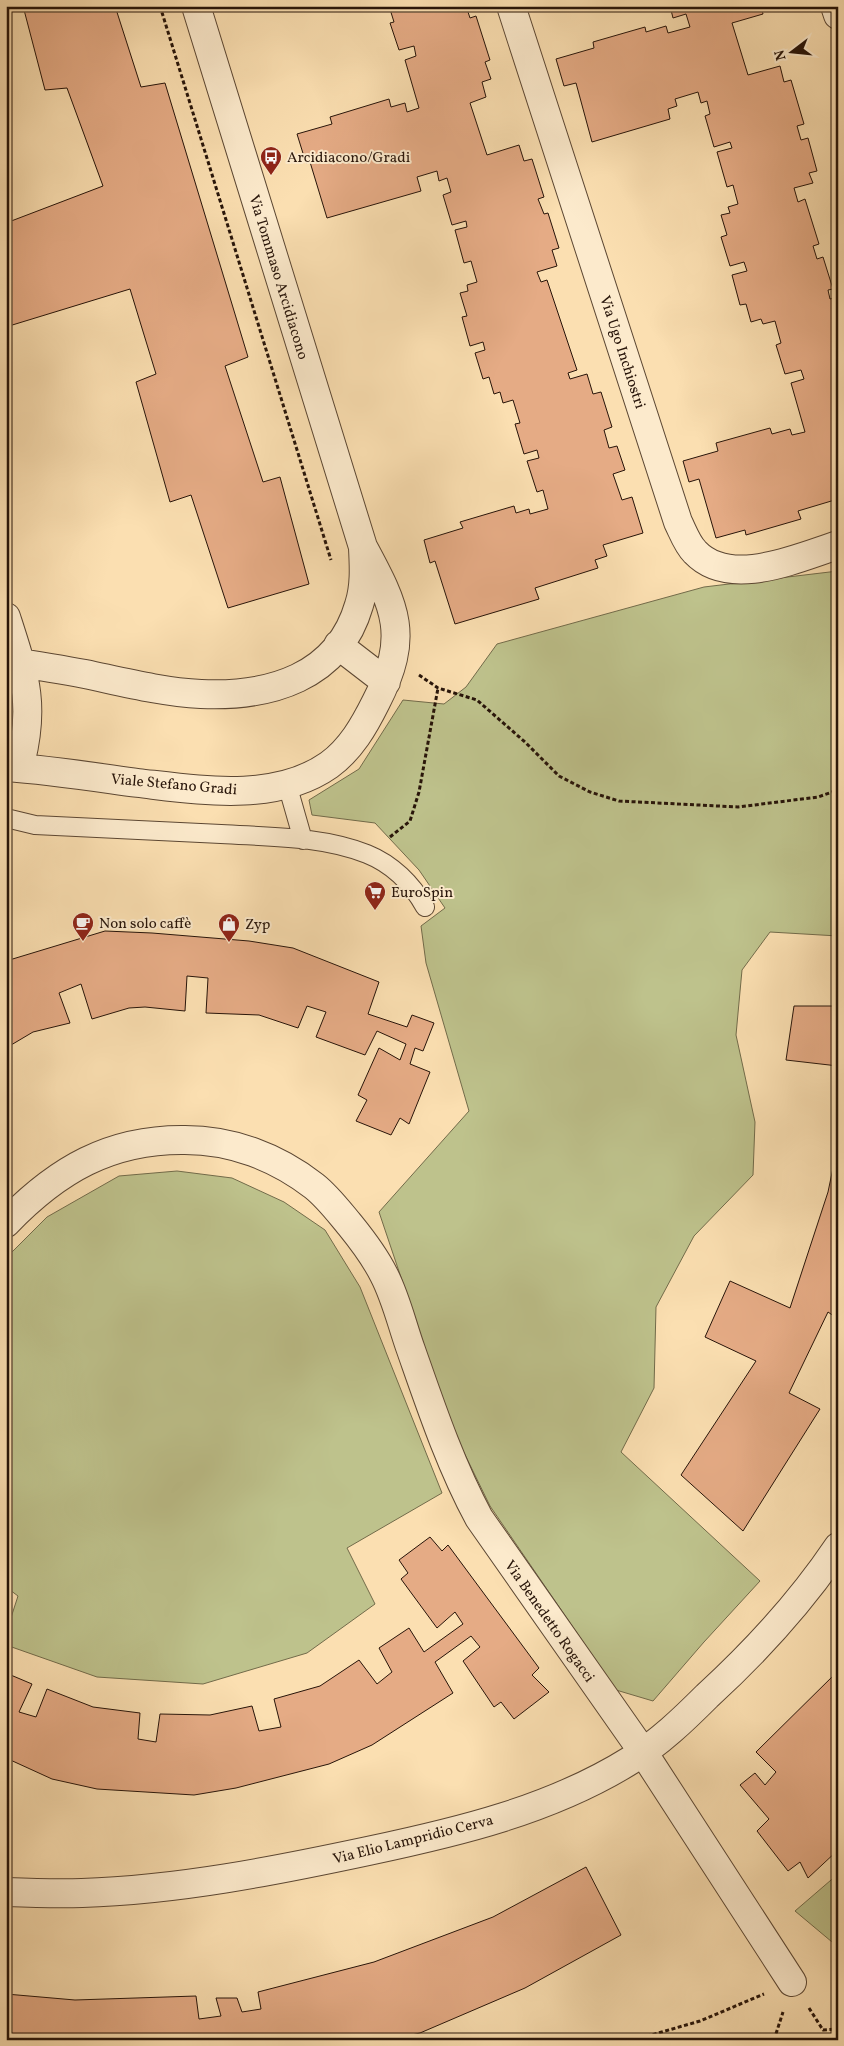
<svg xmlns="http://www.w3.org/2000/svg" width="844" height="2046" font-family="Vollkorn,serif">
	<rect width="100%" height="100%" fill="#fbdfb1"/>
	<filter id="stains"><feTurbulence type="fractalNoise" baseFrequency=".004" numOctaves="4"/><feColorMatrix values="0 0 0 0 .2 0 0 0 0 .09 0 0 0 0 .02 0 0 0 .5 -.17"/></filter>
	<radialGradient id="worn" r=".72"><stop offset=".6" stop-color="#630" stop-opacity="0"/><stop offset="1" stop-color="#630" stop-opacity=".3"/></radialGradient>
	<path fill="#bec28c" stroke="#726b4a" d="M838,571V936L770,932L742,970L736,1035L755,1122L753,1175L694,1236L656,1307L654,1388L621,1452L760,1581L704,1642L653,1701L616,1690L490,1506L451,1426L379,1212L469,1111L426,963L421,926L445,908L419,870L375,823L312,815L309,800L359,769L403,700L444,704L466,687L497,644L704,587Z
		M177,1171L232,1178L284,1202L325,1230L360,1287L442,1493L347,1548L375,1604L307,1653L203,1684L97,1677L6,1645V1633L18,1596L6,1587V1258L47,1217L119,1176Z
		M838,1874V1947L795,1911Z"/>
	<path fill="#e5ab85" stroke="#271409" d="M23,6H115L141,87L165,83L248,357L225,366L263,482L280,477L309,584L228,608L191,495L170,502L136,382L156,374L130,289L9,326L6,316V223L103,186L67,88L45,90Z
		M389,6H466L470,18L476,16L490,60L485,62L491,79L482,82L486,97L470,103L487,155L519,145L524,161L532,159L544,197L538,199L544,214L548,213L559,248L552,250L557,266L537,272L541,282L547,280L577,370L568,373L570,379L587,374L593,394L601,392L612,427L604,430L609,448L617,446L625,470L613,474L622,500L632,497L643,533L603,545L607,556L595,560L598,568L535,588L539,599L455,624L435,561L430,563L424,540L463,528L460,522L514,506L516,513L529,509L530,514L548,509L543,490L537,492L527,461L539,458L537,450L524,454L515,424L520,423L513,400L503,403L500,392L494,394L489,377L483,379L475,353L485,350L483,342L470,346L462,317L467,316L460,293L468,291L467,285L477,282L471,261L464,263L455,230L467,227L466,221L452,225L443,195L451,192L447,178L439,181L437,171L417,177L421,191L327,218L310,162L306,163L297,134L332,124L330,117L389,99L391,107L405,103L407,112L419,108L405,60L416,56L414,46L399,50L390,23L394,22Z
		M670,6H761L763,14L732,23L748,75L780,66L784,82L791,80L804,124L797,126L801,140L808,138L817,171L809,173L813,183L794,188L798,202L805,199L819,244L813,246L817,259L823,257L833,289L828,290L830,299L838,297V499L798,511L801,519L746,535L745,530L716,538L699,479L689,482L683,461L718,451L716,443L770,428L772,434L790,429L792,435L805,432L791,383L804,379L801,370L785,374L776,345L781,343L775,321L763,324L761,319L751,322L746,304L740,305L732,275L747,271L744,262L730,266L721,237L727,235L721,215L730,213L728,207L738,204L733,185L727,187L717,152L732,148L730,142L714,147L705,116L710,114L707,101L701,103L698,92L675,99L677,106L668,109L670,119L592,142L576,83L564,86L556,59L594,48L593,42L645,27L646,32L666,26L668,33L690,27L686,14L673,18Z
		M105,931L152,933L249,941L293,948L379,982L368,1014L407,1027L412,1015L434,1023L423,1051L415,1048L410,1064L430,1072L409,1124L400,1118L391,1135L356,1121L367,1100L358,1095L379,1048L400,1060L406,1044L377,1031L365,1055L316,1037L326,1012L307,1006L298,1028L259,1015L206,1013L208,978L187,976L185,1011L145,1007L129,1008L92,1019L81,984L59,993L70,1023L33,1032L6,1048V961Z
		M794,1006H838V1066L786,1060Z
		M838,1144V1319L828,1312L789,1393L820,1409L743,1531L681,1475L756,1361L705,1337L730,1281L790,1308L828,1192Z
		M430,1537L442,1551L448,1545L539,1668L532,1675L549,1692L514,1719L501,1702L494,1707L463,1661L480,1647L471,1636L435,1662L453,1693L372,1745L329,1764L236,1788L194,1795L97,1789L52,1779L6,1758V1673L32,1684L19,1712L36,1717L47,1689L93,1707L140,1713L138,1739L156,1742L160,1714L210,1715L252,1706L259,1731L281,1727L274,1699L320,1686L359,1660L377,1684L392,1672L379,1648L409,1628L424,1652L463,1624L455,1612L437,1628L401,1579L408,1573L399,1560Z
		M838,1671V1850L808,1878L800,1862L788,1871L757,1831L769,1819L740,1785L755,1773L765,1785L776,1772L756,1752Z
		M586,1867L621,1935L525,1988L420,2033L391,2040H6V1994L75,2000L196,1996L199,2019L221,2016L216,1998H237L242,2012L261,2009L258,1992L374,1962L493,1917Z"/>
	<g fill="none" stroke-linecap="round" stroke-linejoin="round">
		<g stroke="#5c4733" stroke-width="20">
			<path id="lane" d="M287,784L303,840
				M6,818L35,825C97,828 159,831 221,834C269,837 322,836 367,854C392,864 412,884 425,907"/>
		</g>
		<g stroke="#5c4733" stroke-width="30">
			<path id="street" d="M511,6L678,522C683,532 687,544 695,552C730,589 797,558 838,545
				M835,6L838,15
				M6,617C25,676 36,706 19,768
				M338,645L386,682
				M6,661C33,665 59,669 85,674C123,682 162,692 201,694C269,697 338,678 359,605C365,587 364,567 363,548
				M6,767C50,770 94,777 138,783C199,790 275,803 329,765C351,749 364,726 376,702C410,636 396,608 363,547L196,6
				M6,1223C57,1170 110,1139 185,1140C232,1140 277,1157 314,1186C328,1197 339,1212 350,1225C363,1241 375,1257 384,1275C396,1298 402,1325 411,1350C431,1407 450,1464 479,1518L643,1752L792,1982
				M6,1892C31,1893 57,1894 82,1893C178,1890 274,1871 368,1851C458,1832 551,1810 631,1760C659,1743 684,1719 707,1696C756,1651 801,1602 838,1547"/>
		</g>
		<path stroke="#271409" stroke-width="3" stroke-dasharray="4 2.5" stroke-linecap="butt" d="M160,6L331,560
			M419,675L438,688L477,700L525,742L559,776L590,792L619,801L738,807L818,797L838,790
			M390,837L410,821L419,792L438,688
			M809,2008L823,2030L838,2029
			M634,2040L700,2021L764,1994
			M774,2040L783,2012"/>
		<use href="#lane" stroke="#fceacc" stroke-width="18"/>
		<use href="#street" stroke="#fceacc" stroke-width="28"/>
	</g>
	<defs>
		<g id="bus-pin" transform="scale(1.125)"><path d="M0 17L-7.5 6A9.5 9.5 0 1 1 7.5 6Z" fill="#8f2418" stroke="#fceacc"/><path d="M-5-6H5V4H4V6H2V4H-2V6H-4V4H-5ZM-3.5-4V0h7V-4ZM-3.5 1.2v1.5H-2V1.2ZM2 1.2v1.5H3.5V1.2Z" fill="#fff"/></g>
		<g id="supermarket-pin" transform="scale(1.125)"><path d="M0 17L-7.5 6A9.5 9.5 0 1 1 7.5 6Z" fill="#8f2418" stroke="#fceacc"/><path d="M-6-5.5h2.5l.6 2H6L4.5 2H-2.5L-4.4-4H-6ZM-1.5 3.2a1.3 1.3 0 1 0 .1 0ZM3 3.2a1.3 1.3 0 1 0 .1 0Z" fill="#fff"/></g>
		<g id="cafe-pin" transform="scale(1.125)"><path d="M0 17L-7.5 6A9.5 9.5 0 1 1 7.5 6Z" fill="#8f2418" stroke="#fceacc"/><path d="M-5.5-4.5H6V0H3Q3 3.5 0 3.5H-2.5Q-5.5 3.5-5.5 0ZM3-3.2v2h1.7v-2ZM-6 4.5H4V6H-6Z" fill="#fff"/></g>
		<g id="shop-pin" transform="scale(1.125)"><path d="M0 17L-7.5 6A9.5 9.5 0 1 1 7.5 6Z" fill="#8f2418" stroke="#fceacc"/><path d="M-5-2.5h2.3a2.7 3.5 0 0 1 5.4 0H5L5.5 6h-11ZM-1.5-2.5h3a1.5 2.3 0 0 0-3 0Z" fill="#fff"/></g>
	</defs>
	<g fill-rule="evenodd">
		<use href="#bus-pin" x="271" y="157"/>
		<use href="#supermarket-pin" x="375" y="892"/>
		<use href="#cafe-pin" x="83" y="923"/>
		<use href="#shop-pin" x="229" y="924"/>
	</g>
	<g text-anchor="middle" stroke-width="4" stroke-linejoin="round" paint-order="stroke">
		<g font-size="15" fill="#271409" stroke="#fceacc" text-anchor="start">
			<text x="287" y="162">Arcidiacono/Gradi</text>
			<text x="391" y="897">EuroSpin</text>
			<text x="99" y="928">Non solo caffè</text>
			<text x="245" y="929">Zyp</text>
		</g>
		<g font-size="15" fill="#271409" stroke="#fceacc">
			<text transform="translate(279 277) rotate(73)" y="5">Via Tommaso Arcidiacono</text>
			<text transform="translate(623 352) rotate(72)" y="5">Via Ugo Inchiostri</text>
			<text transform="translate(174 784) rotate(5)" y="5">Viale Stefano Gradi</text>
			<text transform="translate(550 1621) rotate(55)" y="5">Via Benedetto Rogacci</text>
			<text transform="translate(413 1839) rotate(-14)" y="5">Via Elio Lampridio Cerva</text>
		</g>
	</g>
	<rect width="844" height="2046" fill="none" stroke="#fbdfb1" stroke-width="25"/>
	<rect x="8" y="8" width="829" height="2031" fill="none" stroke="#271409" stroke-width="2.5"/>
	<rect x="12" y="12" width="819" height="2021" fill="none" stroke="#271409"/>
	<g transform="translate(792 52) rotate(254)" stroke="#fceacc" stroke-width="4" paint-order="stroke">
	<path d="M0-4L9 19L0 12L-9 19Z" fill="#271409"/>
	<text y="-8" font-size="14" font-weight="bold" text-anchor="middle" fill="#271409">N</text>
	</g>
	<rect width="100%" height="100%" filter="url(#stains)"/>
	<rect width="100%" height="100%" fill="url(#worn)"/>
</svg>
